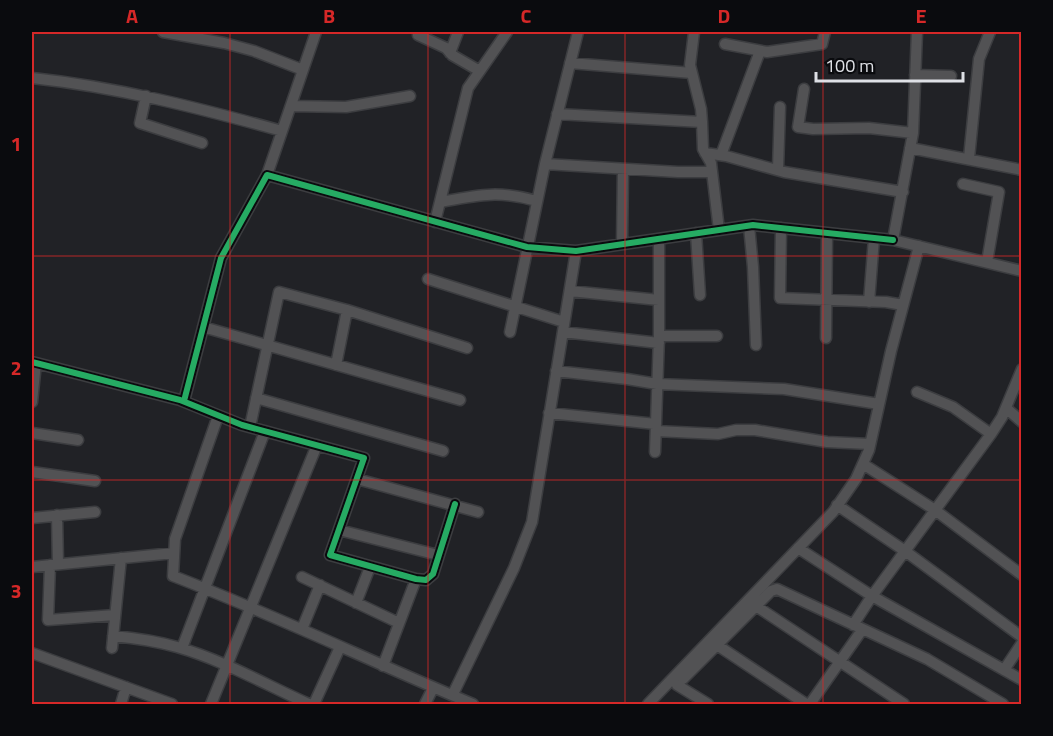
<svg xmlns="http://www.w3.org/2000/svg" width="1053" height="736" font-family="'Titillium Web',sans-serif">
	<rect width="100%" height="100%" fill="#212226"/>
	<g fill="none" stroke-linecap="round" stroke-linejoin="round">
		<g stroke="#3c3d40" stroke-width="13">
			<path id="street" d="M163,32L224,43L254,51L303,70
				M419,32L418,35L446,48L452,55L478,70
				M917,32L913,133L893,240L1022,271
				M725,44L767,52L822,44L825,32
				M450,53L458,32
				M570,63L692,73
				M915,75L951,76
				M32,78C117,87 199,108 282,131
				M804,89L798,127L813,129L869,128L913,133
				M146,96L140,123L202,143
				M291,106L346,107L410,96
				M557,114L702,122L701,109L690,65L694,32
				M702,122L703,149L711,163L719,230
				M910,148L1022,170
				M705,153L726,156L784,172L903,192
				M721,155L760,51
				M969,158L979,59L990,32
				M545,164L678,172H712
				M778,169L780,107
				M267,175L316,32
				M963,184L999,192L987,262
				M440,202C478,195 499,190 537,201
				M435,222L468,88L507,32
				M749,226L753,267L756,345
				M781,228L780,298L886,302L903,305
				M696,233L700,295
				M622,244L623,169
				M428,279L564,322
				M570,291L659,300
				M869,302L874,238
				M203,327L460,400
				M510,332L545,164L578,32
				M563,332L659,343
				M659,336H717
				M826,338L827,233
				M32,362L180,400L242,425L364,458L330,555L416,579L426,580L433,574L455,504
				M336,365L347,310
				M556,371L627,379L657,384L784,389L879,404
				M917,392L953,407L991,434
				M256,398L443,451
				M184,401L221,258L267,175L527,247L576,251L753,225L893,240
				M32,402L36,363
				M1006,408L1022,422
				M549,413L656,424
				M218,416L175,539L173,576C275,615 372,662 473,704
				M250,427L279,292L347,310L467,348
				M656,431L718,434L736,430H755L827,442L870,444
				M32,433L78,440
				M655,452L659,336V239
				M863,464L935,510L1022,575
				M32,472L95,481
				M357,479L478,512
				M837,505L905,551L1022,637
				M57,515L58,564
				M32,518L95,512
				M339,530L438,555
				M798,548L872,596L1022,680
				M50,565L48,620L115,615
				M32,567L174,553
				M302,577L399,623
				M356,603L370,567
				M756,606L904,704
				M853,625L872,596L991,434L1002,417L1022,369
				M302,629L320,585
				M113,636C135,638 156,641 177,647C223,660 266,685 309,704
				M717,645L806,704
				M112,648L121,558
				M182,648L265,431
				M32,653L172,704
				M383,666L416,579
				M1004,670L1022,643
				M683,679L771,591L777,589L927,659L1003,704
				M677,685L708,704
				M453,694L514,568L532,522L576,251
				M121,704L126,687
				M211,704L317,445
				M314,704L340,647
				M425,704L433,688
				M648,704L833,512L856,479L869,450L891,351L919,246
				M810,704L862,630"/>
		</g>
		<use href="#street" stroke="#525254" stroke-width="10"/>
		<g stroke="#0a0b0e" stroke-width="10">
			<path id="cycleway" d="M32,362L180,400L242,425L364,458L330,555L416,579L426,580L433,574L455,504
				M184,401L221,258L267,175L527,247L576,251L753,225L893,240"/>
		</g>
		<use href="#cycleway" stroke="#26ab63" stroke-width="6"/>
	</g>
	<path fill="none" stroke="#d62828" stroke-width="1.5" stroke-opacity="0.55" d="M230,32V704M428,32V704M625,32V704M823,32V704M32,256H1022M32,480H1022"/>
	<rect width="1053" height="736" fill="none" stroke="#0a0b0e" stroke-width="66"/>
	<path d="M816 72v9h147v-9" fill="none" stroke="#dee0e5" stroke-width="3"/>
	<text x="825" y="72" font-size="18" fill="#dee0e5" stroke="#0a0b0e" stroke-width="4.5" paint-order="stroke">100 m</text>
	<rect x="33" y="33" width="987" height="670" fill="none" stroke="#d62828" stroke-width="2"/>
	<g font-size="20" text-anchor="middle" font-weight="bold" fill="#d62828">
		<text x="132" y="23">A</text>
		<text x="329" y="23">B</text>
		<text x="526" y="23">C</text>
		<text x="724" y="23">D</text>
		<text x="921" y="23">E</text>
		<text x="16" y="151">1</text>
		<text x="16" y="375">2</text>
		<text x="16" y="598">3</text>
	</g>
</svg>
